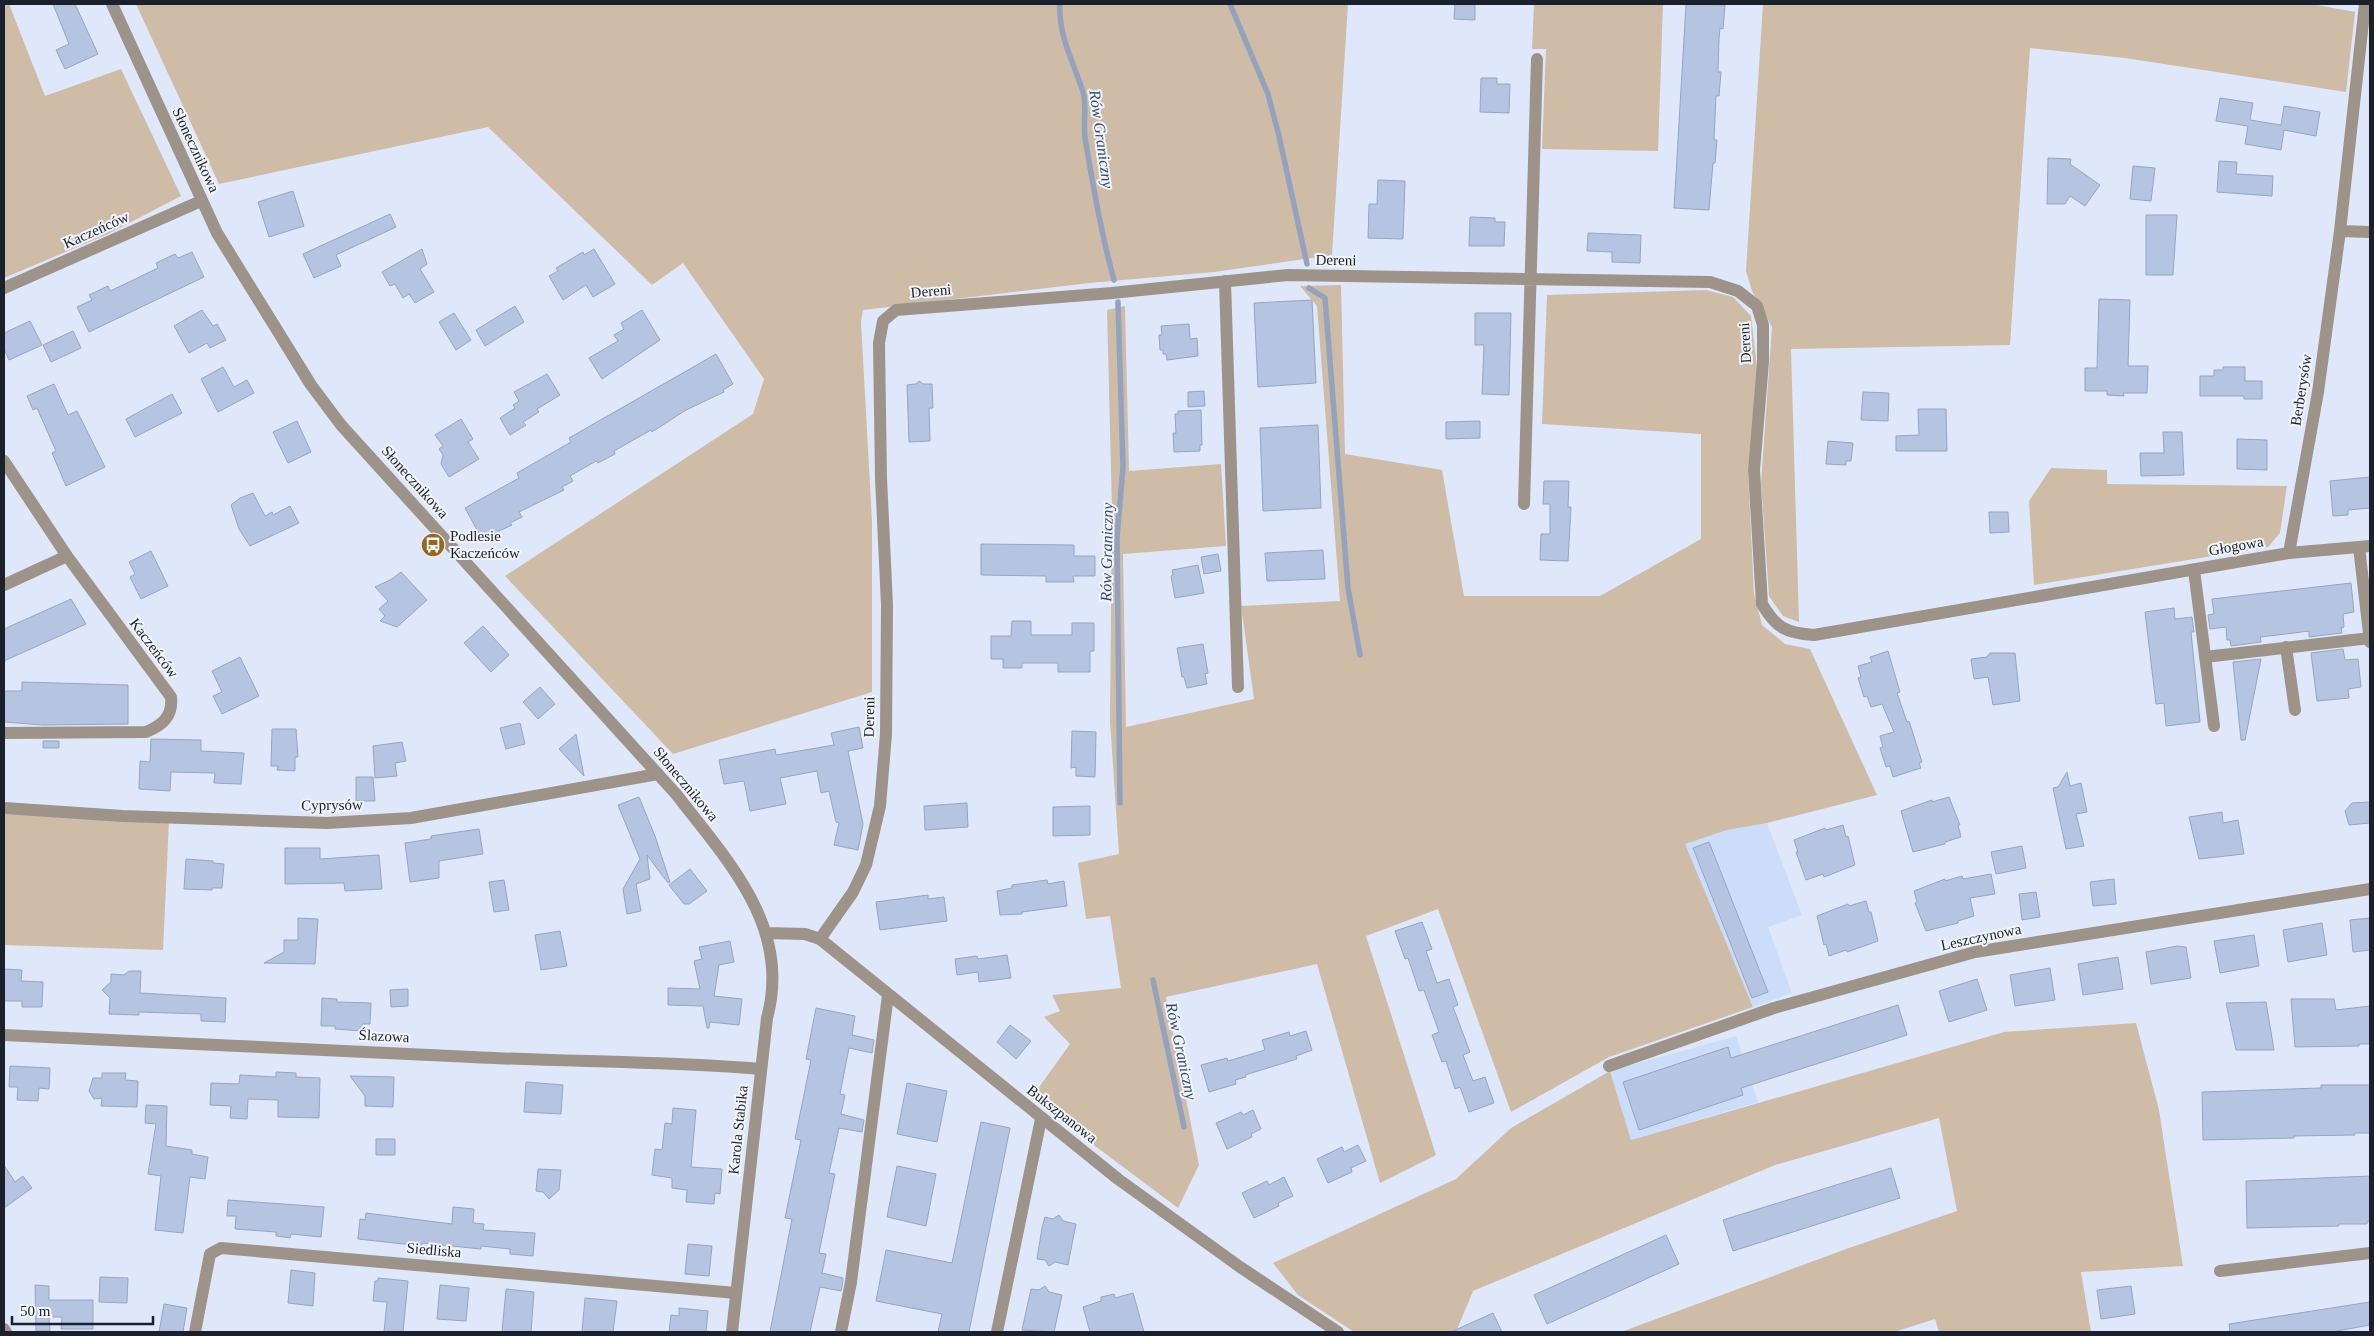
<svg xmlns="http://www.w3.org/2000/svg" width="2374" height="1336" font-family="Georgia,serif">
	<rect width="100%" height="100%" fill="#dee8fa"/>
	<path fill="#ccddfa" d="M1767,823L1802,915L1768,927L1792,993L1753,1007L1684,844L1727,830Z
		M1736,1036L1758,1102L1631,1140L1610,1071Z"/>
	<path fill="#cebca7" d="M4,4H9L45,96L121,69L181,196L108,234L4,278Z
		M136,4H1348L1332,255L1214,272L1089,283L863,310L861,322L872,522V692L673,754L505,576L753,414L764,379L683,263L652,285L488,127L219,184Z
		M1534,4H1663L1658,151L1542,149L1546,49H1532Z
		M1763,4H2312L2355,12L2346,92L2125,58L2030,48L2010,345L1791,349L1799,622L1783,616L1769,596L1761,483L1772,327L1752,291L1746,271Z
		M1341,285L1345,454L1442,470L1464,596H1600L1701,539V434L1542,424L1547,295L1706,290L1733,297L1751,316L1757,367L1748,472L1754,593L1762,625L1785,644L1810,649L1877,795L1767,823L1727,830L1685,844L1753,1007L1609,1057L1511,1112L1438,909L1366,936L1436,1155L1380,1183L1317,964L1166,997L1199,1165L1178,1208L1059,1119L1037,1090L1070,1044L1044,1017L1060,1011L1052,995L1121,988L1110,916L1086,919L1078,863L1119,854L1110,721L1112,509L1107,310L1125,306L1129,471L1221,464L1226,546L1123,554L1126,727L1254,699L1241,606L1340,601L1317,306L1300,286Z
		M2051,468L2107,470V484L2287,486L2280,533L2268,547L2034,585L2029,501Z
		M4,814L169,821L163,950L4,945Z
		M2136,1023L2159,1110L2183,1266L2081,1272L2091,1332H1939L1935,1319L1894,1332H1621L1849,1248L1957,1211L1939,1118L1775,1165L1473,1291L1456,1332H1354L1298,1295L1273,1263L1456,1179L1511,1128L1610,1071L1631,1140L2004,1032Z"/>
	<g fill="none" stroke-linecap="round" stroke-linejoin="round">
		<path stroke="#93a2bd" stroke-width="5.5" d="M1060,4C1058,36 1074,63 1083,92C1087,106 1083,123 1085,138C1093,185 1101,233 1114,280
			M1230,4L1268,94L1279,136L1307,264
			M1309,288L1325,298L1348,588L1360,655
			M1118,302L1123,467L1117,538L1120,803
			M1153,980L1184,1127"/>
	</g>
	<path fill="#b4c4e1" stroke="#96a5c1" d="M53,4H75L98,54L65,69L56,50L69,44Z
		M1455,4H1475V20L1454,19Z
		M1686,4L1725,5L1723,29L1720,28L1719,39L1718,72H1721L1719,96H1716L1714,140H1717L1716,151L1715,163H1713L1709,210L1674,208Z
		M1481,78H1497V84H1510L1509,113L1480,112Z
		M2220,98L2253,103L2250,120L2281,125L2284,106L2320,112L2316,136L2284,130L2281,150L2245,144L2248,126L2216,121Z
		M2048,158L2071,159L2070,164L2100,185L2085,206L2070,196L2065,204H2047Z
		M2219,161L2237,162L2236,174L2273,176L2272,196L2217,192Z
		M2133,166L2155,168L2151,201L2130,199Z
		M1378,180L1405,181L1403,239L1368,238L1369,204H1377Z
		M293,191L304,226L269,237L258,202Z
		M390,214L396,227L336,255L341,266L314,278L303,254Z
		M2146,215H2177L2173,275H2146Z
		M1470,217L1495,218V222H1505L1504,246H1469Z
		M1588,233L1641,235L1640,263L1612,262V252L1587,251Z
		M422,249L427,264L420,269L434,292L415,303L409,294L403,298L395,284L390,286L382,272Z
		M594,249L615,284L593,297L586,285L563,300L549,276L558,271L556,268L583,252L584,255Z
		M192,252L204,277L89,332L77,307L92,300L89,295L108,286L110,291L125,284L158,268L156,263L175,254L178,258Z
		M2099,299L2130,300L2128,366H2148L2147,393H2123L2124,396L2107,395V391H2085V368H2097Z
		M1312,300L1316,383L1258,387L1254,303Z
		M515,306L524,322L485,346L476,330Z
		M202,310L213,326L217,324L226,340L210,348L207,343L189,353L174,326Z
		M642,310L660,340L602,379L589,358L618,341L614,335L624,329L621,323Z
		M454,313L471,340L456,350L439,322Z
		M1475,313H1511L1509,395L1482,394L1484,345H1475Z
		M30,321L42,345L9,360L4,349V333Z
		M1189,324L1190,339L1197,338L1198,356L1167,360L1166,354H1163V350H1160L1159,335H1162L1161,326Z
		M73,331L81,348L51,362L43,345Z
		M716,354L733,384L723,390L724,392L686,410L652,432L651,430L614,451L615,454L598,463L596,461L570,476L573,481L562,487L564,490L519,512L522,517L510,523L512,525L482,539L465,508L519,478L517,473L571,442L569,438Z
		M223,367L234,387L247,380L254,393L218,412L201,379Z
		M2223,367H2245V381H2262V399H2244V396H2200V376H2214V370H2223Z
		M547,374L560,395L537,409L539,412L523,422L526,425L510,435L500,418L515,408L513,405L519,401L514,392Z
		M919,381L923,384H932L933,408H929L930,441L909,442L907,385L916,384Z
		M54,384L68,415L77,411L105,467L66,486L52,453L56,451L37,408L33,410L27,396Z
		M1204,391L1205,406L1188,407V392Z
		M1863,392L1889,393L1888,421L1861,420Z
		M172,394L182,413L135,437L126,419Z
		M1918,409H1946L1947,451H1896V436L1919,435Z
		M1201,410L1202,445H1200V451L1174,452L1173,433H1176L1175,414H1178V411Z
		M461,419L473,439L468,442L479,459L449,477L441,464L443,455L439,449L443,446L435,435Z
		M297,421L311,452L288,463L273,432Z
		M1480,421V438L1446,439V422Z
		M1318,425L1321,508L1263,511L1260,428Z
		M2163,432H2182L2184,475L2141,476L2140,453H2164Z
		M2237,439L2267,440V470L2237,469Z
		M1828,441L1853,443L1851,461H1846V465L1826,464Z
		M2370,477V508L2348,510V515L2333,516L2330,481Z
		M1544,481H1569L1568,507H1571L1568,561L1540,560L1541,534H1550V504H1543Z
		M253,493L265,516L272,512L273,515L290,506L299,523L250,546L239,529L231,505L240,498Z
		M1989,512H2008L2009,532L1990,533Z
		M981,544L1074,545V556H1095V576H1073L1074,582H1046V576L981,575Z
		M1323,550L1325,579L1267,581L1265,553Z
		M151,551L168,586L141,599L130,577L135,574L129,562Z
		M1218,554L1221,571L1204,574L1201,557Z
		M1198,565L1204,593L1175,598L1171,576L1173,575L1172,570Z
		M401,572L427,600L397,627L380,621L385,616L379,609L388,601L375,587L392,579Z
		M2351,583L2354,612L2343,614L2344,627L2341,628L2342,633L2309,637V631L2286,634L2260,637L2261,642L2231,646L2230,640H2227L2226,627L2210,629L2208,615L2214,614L2212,599Z
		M71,599L86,624L4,661V629Z
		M2174,608L2175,619L2192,617L2194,632H2191L2200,722L2166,726L2164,703L2156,704L2145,612Z
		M1012,621H1031V635H1072V623H1094V651H1090V672H1058V663H1022V668H1003V659H991V636H1011Z
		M483,626L509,655L491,672L464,643Z
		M1203,644L1208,673L1205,674L1207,684L1187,688L1184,677H1182L1177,648Z
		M2343,649L2345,660L2358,659L2361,687L2348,689L2349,698L2317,701L2311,653Z
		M1888,651L1900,692L1897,693L1907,722L1909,721L1922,762L1919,763L1921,768L1893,777L1890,766L1886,767L1880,748L1883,747L1880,736L1894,732L1882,704L1871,707L1867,696L1864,697L1858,678L1861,677L1858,666L1872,662L1870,657Z
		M1990,653H2015L2020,701L1993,705L1988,677L1974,679L1971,659L1987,657Z
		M240,657L259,696L222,714L213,696L222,692L212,671Z
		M2261,659L2245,740H2241L2233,662Z
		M22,682L128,685V724L43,725L4,722V691H22Z
		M540,687L555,704L538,719L523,702Z
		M520,723L525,744L506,749L500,728Z
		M859,727L863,748L848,751L863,824L858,850L834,845L839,823L836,822L829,791L821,793L817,771L780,778L786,804L750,811L744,781L724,784L719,760L775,749L776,755L834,745L831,733Z
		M272,729H296L298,757H295V771L277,770L278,766H271Z
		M1072,731L1096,732L1095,777L1076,776V767L1071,768Z
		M576,734L584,776L559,749Z
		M151,739L201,740V751L244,753L241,784L214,783L215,773L171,772L170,791L139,789L140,761L150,762Z
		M43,741H59V748H43Z
		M402,742L406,761L395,763L397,776L375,778L373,746Z
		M2067,772L2070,786L2081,783L2087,812L2076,814L2084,846L2066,849L2053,788L2058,787Z
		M356,777H373L375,801H356Z
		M639,797L655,836L670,882L668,883L647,855L650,879L636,884L641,911L627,914L623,889L640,859L618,805Z
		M1949,797L1960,825H1958L1961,837L1945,842V844L1913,852L1901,811L1932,800V802Z
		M2370,802V823L2349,825L2345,811L2352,803Z
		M967,803L968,827L925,830L924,806Z
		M1090,806V835L1053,836V807Z
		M2222,812L2223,823L2238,820L2244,854L2199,859L2189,817Z
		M1843,825L1846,837L1848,836L1855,865L1824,877L1823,874L1806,880L1796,852H1798L1794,840L1825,828L1826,830Z
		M479,829L483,854L439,861V878L410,882L405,843L431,839V836Z
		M1709,842L1768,992L1752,998L1693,848Z
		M2022,846L2026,868L1996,874L1991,852Z
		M285,848H320V859L379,855L382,889L345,891L344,883L285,884Z
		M186,859L213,861V863L224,864L222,888H212V890L184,889Z
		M690,869L707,891L689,904H684L669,885Z
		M1991,874L1995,894L1970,898L1974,916L1958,921V923L1926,931L1915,903L1917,902L1914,891L1945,879V881L1962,876L1963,879Z
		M2114,879L2116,904L2093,906L2090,882Z
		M504,880L509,910L494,912L489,882Z
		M1047,880L1048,884L1064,881L1067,906L1022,912V914L1000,915L997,891L1012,888V885Z
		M2036,892L2040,917L2022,920L2019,894Z
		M928,895V899L944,897L947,921L880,930L876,902Z
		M1866,901L1869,912H1871L1878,941L1847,952L1846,950L1829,956L1826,944L1824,945L1817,916L1848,904L1849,906Z
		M298,918L318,919L315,964L264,963L284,952V940H298Z
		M2370,918V950L2353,952L2350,920Z
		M1422,922L1432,949L1426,951L1437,983L1449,979L1458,1005L1453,1007L1470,1052L1463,1055L1473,1081L1485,1077L1494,1103L1469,1112L1460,1087L1455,1089L1446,1061L1442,1062L1432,1035L1439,1032L1424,990L1419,991L1408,958L1405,959L1395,931Z
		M2322,923L2327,955L2288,962L2283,930Z
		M560,931L567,966L541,970L535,935Z
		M2254,935L2259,966L2220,973L2214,941Z
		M730,941L734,962L719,965L714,996L742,999L739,1025L710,1022L709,1028H707L703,1006L668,1005V988L700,989L694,961L702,959L699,947Z
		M2177,946L2186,947L2191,978L2151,984L2146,952Z
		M1007,955L1011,978L979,982L978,972L957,975L955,959L977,956L978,959Z
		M2118,957L2123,989L2083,995L2078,964Z
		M2050,968L2055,1000L2015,1006L2010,975Z
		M4,969L22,970L21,981L43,982L42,1007H22V1001H4Z
		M129,971H141L140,993L226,998L225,1022L201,1021V1014L139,1012V1015L109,1014L110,998L102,990L111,982V974L124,975Z
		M1977,979L1987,1010L1949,1022L1939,991Z
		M408,989V1006L391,1007L390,990Z
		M322,998L337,999V1002L371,1003L370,1024H362V1031L335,1029V1026H321Z
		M2291,999H2334L2336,1010L2370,1006V1044H2359V1046L2295,1047Z
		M2266,1002L2274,1050H2236L2226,1003Z
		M1898,1005L1907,1035L1741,1088L1743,1095L1639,1130L1623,1082L1728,1047L1731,1058Z
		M816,1008L855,1016L852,1035L874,1040L872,1053L849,1048L840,1094L845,1095L841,1114L864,1120L862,1132L839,1128L829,1173L835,1174L819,1253L826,1254L822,1273L843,1278V1281L841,1291L820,1287L810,1332H770L792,1219L785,1218L801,1140L795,1139L811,1060L806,1059Z
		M1010,1025L1031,1041L1016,1059L997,1042Z
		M1306,1031L1312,1050L1296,1056L1297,1059L1245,1075L1246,1077L1235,1080L1236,1084L1209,1092L1201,1065L1227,1058L1228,1061L1265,1050L1262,1040L1289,1032L1290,1036Z
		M10,1066L50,1068L49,1089L39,1088L38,1101L17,1100L18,1087H9Z
		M276,1072L296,1073V1077L320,1078L319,1118L278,1117V1100L248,1099L247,1119L230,1118L231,1106L210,1105L211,1083L239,1084L240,1075L276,1077Z
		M102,1073H126L125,1080L138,1081L137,1107L101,1106L102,1098L94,1099L89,1091L93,1078H102Z
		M350,1076L394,1077L393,1107L365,1106V1096Z
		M526,1082L563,1085L561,1114L524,1112Z
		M907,1083L947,1091L937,1142L897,1134Z
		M2321,1085H2370V1133H2355V1135L2294,1136V1138L2203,1140L2202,1092L2321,1088Z
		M146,1105L167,1106L166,1146L192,1150V1154L208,1157L205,1179L190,1177L183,1233L155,1230L161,1176L148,1174L156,1124L145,1123Z
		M673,1108L696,1110L691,1167L722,1169L720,1194L715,1193L714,1204L686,1202L687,1190L672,1188V1178L652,1175L655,1149L662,1150L665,1123L672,1124Z
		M1253,1110L1261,1129L1251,1134L1252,1137L1227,1149L1216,1123L1241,1112L1243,1115Z
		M981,1122L1010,1128L1001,1173L969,1332H938L942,1314L876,1301L886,1250L952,1263Z
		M376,1139H395V1155H376Z
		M1358,1145L1366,1161L1351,1168L1352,1172L1328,1183L1317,1159L1342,1147L1344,1152Z
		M4,1165L15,1182L23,1176L32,1188L4,1208Z
		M897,1166L936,1174L926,1226L887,1217Z
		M1891,1168L1900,1198L1733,1251L1723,1220Z
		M538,1169L561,1170L559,1190L549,1199L543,1192L536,1191Z
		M2370,1176V1221L2367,1222V1224H2339V1226L2247,1228L2246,1181Z
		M1284,1177L1293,1196L1278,1203L1279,1206L1254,1218L1242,1193L1267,1181L1269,1185Z
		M228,1200L324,1207L321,1237L291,1234L290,1238L276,1236V1232L235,1229L236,1216H227Z
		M453,1207L474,1209L473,1223L484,1224L483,1230L535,1233L533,1256L510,1254V1249L481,1246V1249L422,1243V1246L358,1239L360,1219L365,1220L366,1213L452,1224Z
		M1059,1215L1063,1221L1076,1224L1072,1244L1068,1265L1055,1262L1049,1266L1045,1260L1037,1259L1042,1228L1045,1217L1053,1219Z
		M1666,1235L1679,1264L1547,1324L1534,1295Z
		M688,1244L712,1246L709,1276L685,1274Z
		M291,1270L315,1273L313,1306L288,1303Z
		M100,1277L128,1278L127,1303L99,1302Z
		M378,1278L408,1281L403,1332H384L387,1302L373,1301L375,1281H378Z
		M35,1285L49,1286V1300H93V1329H61L62,1317H49L50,1331H36Z
		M440,1285L469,1288L466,1321L437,1319Z
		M1045,1286L1049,1292L1062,1295L1054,1332L1022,1330L1031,1289L1039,1290Z
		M2131,1286L2135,1314L2101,1319L2097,1290Z
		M506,1289L534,1292L531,1332H502Z
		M1133,1293L1144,1332H1090L1083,1307L1101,1301V1297L1114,1294L1115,1298Z
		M585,1298L617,1301L613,1332H582Z
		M2370,1302V1325L2332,1332H2230L2229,1324Z
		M164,1304L187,1308L183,1332H159Z
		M679,1308L708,1311L706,1332H669L671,1315L679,1316Z
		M1493,1313L1502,1332H1451Z"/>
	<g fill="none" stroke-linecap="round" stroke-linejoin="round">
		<path stroke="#9d9388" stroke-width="12" d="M2340,231L2370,232
			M1225,281L1238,687
			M4,288L201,201
			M4,461L67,556L171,697C173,716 163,725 146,732L4,733
			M1524,504L1537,59
			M2359,547L2370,642
			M2289,553L2318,392L2340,231L2365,4
			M2194,570L2214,726
			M4,585L67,556
			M2286,647L2295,710
			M2205,657L2370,638
			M4,808L123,816L327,823L411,818L658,774
			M820,939L853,892L866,865L880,806L886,734L887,605L881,478L879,343L883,321L896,310L1112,293L1288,275L1710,282L1738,291L1757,306L1763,325V362L1754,470L1762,604C1776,628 1786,633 1814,635L2289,553L2370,546
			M4,1035C160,1042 316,1050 472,1057C569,1062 665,1061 761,1069
			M1609,1066L1774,1008L1975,952L2370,889
			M2220,1271L2370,1253
			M4,1329L6,1332
			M195,1332L210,1254L221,1248L736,1293
			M841,1332L851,1282L888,995
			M997,1332L1041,1119"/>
		<path stroke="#9d9388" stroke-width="12" d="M112,4L217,233L311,385L341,425L676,794C727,860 792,927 767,1018L732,1332
			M767,933L805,934L820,939L1118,1179L1240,1267L1338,1332"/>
	</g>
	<defs>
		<g id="bus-disc" transform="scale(1.25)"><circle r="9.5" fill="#99661b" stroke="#f2f5fb"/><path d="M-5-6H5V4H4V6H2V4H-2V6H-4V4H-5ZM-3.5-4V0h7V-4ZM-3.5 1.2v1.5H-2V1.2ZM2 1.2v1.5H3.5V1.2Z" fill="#fff"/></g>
	</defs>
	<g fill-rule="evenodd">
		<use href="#bus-disc" x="433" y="545"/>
	</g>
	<g text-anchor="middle" stroke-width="4" stroke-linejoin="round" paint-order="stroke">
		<g font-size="15" fill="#1b212c" stroke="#f2f5fb">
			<text transform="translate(196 150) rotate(65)" y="5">Słonecznikowa</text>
			<text transform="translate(96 230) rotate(-24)" y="5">Kaczeńców</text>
			<text transform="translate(1336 260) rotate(1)" y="5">Dereni</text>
			<text transform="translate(931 291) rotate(-5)" y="5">Dereni</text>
			<text transform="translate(1745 343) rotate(-93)" y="5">Dereni</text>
			<text transform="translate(2301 390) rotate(-81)" y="5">Berberysów</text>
			<text transform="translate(415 482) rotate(48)" y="5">Słonecznikowa</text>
			<text transform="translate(2236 546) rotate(-10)" y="5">Głogowa</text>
			<text transform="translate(154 648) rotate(53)" y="5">Kaczeńców</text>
			<text transform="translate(869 717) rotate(-89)" y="5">Dereni</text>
			<text transform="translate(686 784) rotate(50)" y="5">Słonecznikowa</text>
			<text transform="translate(332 805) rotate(-1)" y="5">Cyprysów</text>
			<text transform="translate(1981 937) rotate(-12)" y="5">Leszczynowa</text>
			<text transform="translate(384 1036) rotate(3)" y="5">Ślazowa</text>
			<text transform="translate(1062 1114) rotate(38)" y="5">Bukszpanowa</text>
			<text transform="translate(738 1130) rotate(-84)" y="5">Karola Stabika</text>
			<text transform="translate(434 1250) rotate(5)" y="5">Siedliska</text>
		</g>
		<g font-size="15" fill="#1b212c" stroke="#f2f5fb" text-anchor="start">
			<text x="450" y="541">Podlesie<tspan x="450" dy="17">Kaczeńców</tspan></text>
		</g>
		<g font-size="16" font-style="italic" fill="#324870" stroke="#f2f5fb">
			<text transform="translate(1102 139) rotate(82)" y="6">Rów Graniczny</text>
			<text transform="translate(1106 552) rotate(-89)" y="6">Rów Graniczny</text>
			<text transform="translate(1182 1051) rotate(78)" y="6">Rów Graniczny</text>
		</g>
	</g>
	<rect width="2374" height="1336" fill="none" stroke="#1b212c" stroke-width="10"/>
	<path d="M12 1316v8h141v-8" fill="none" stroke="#1b212c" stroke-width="2.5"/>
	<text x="20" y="1316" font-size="15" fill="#1b212c" stroke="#f2f5fb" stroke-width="4" paint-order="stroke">50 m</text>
</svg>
